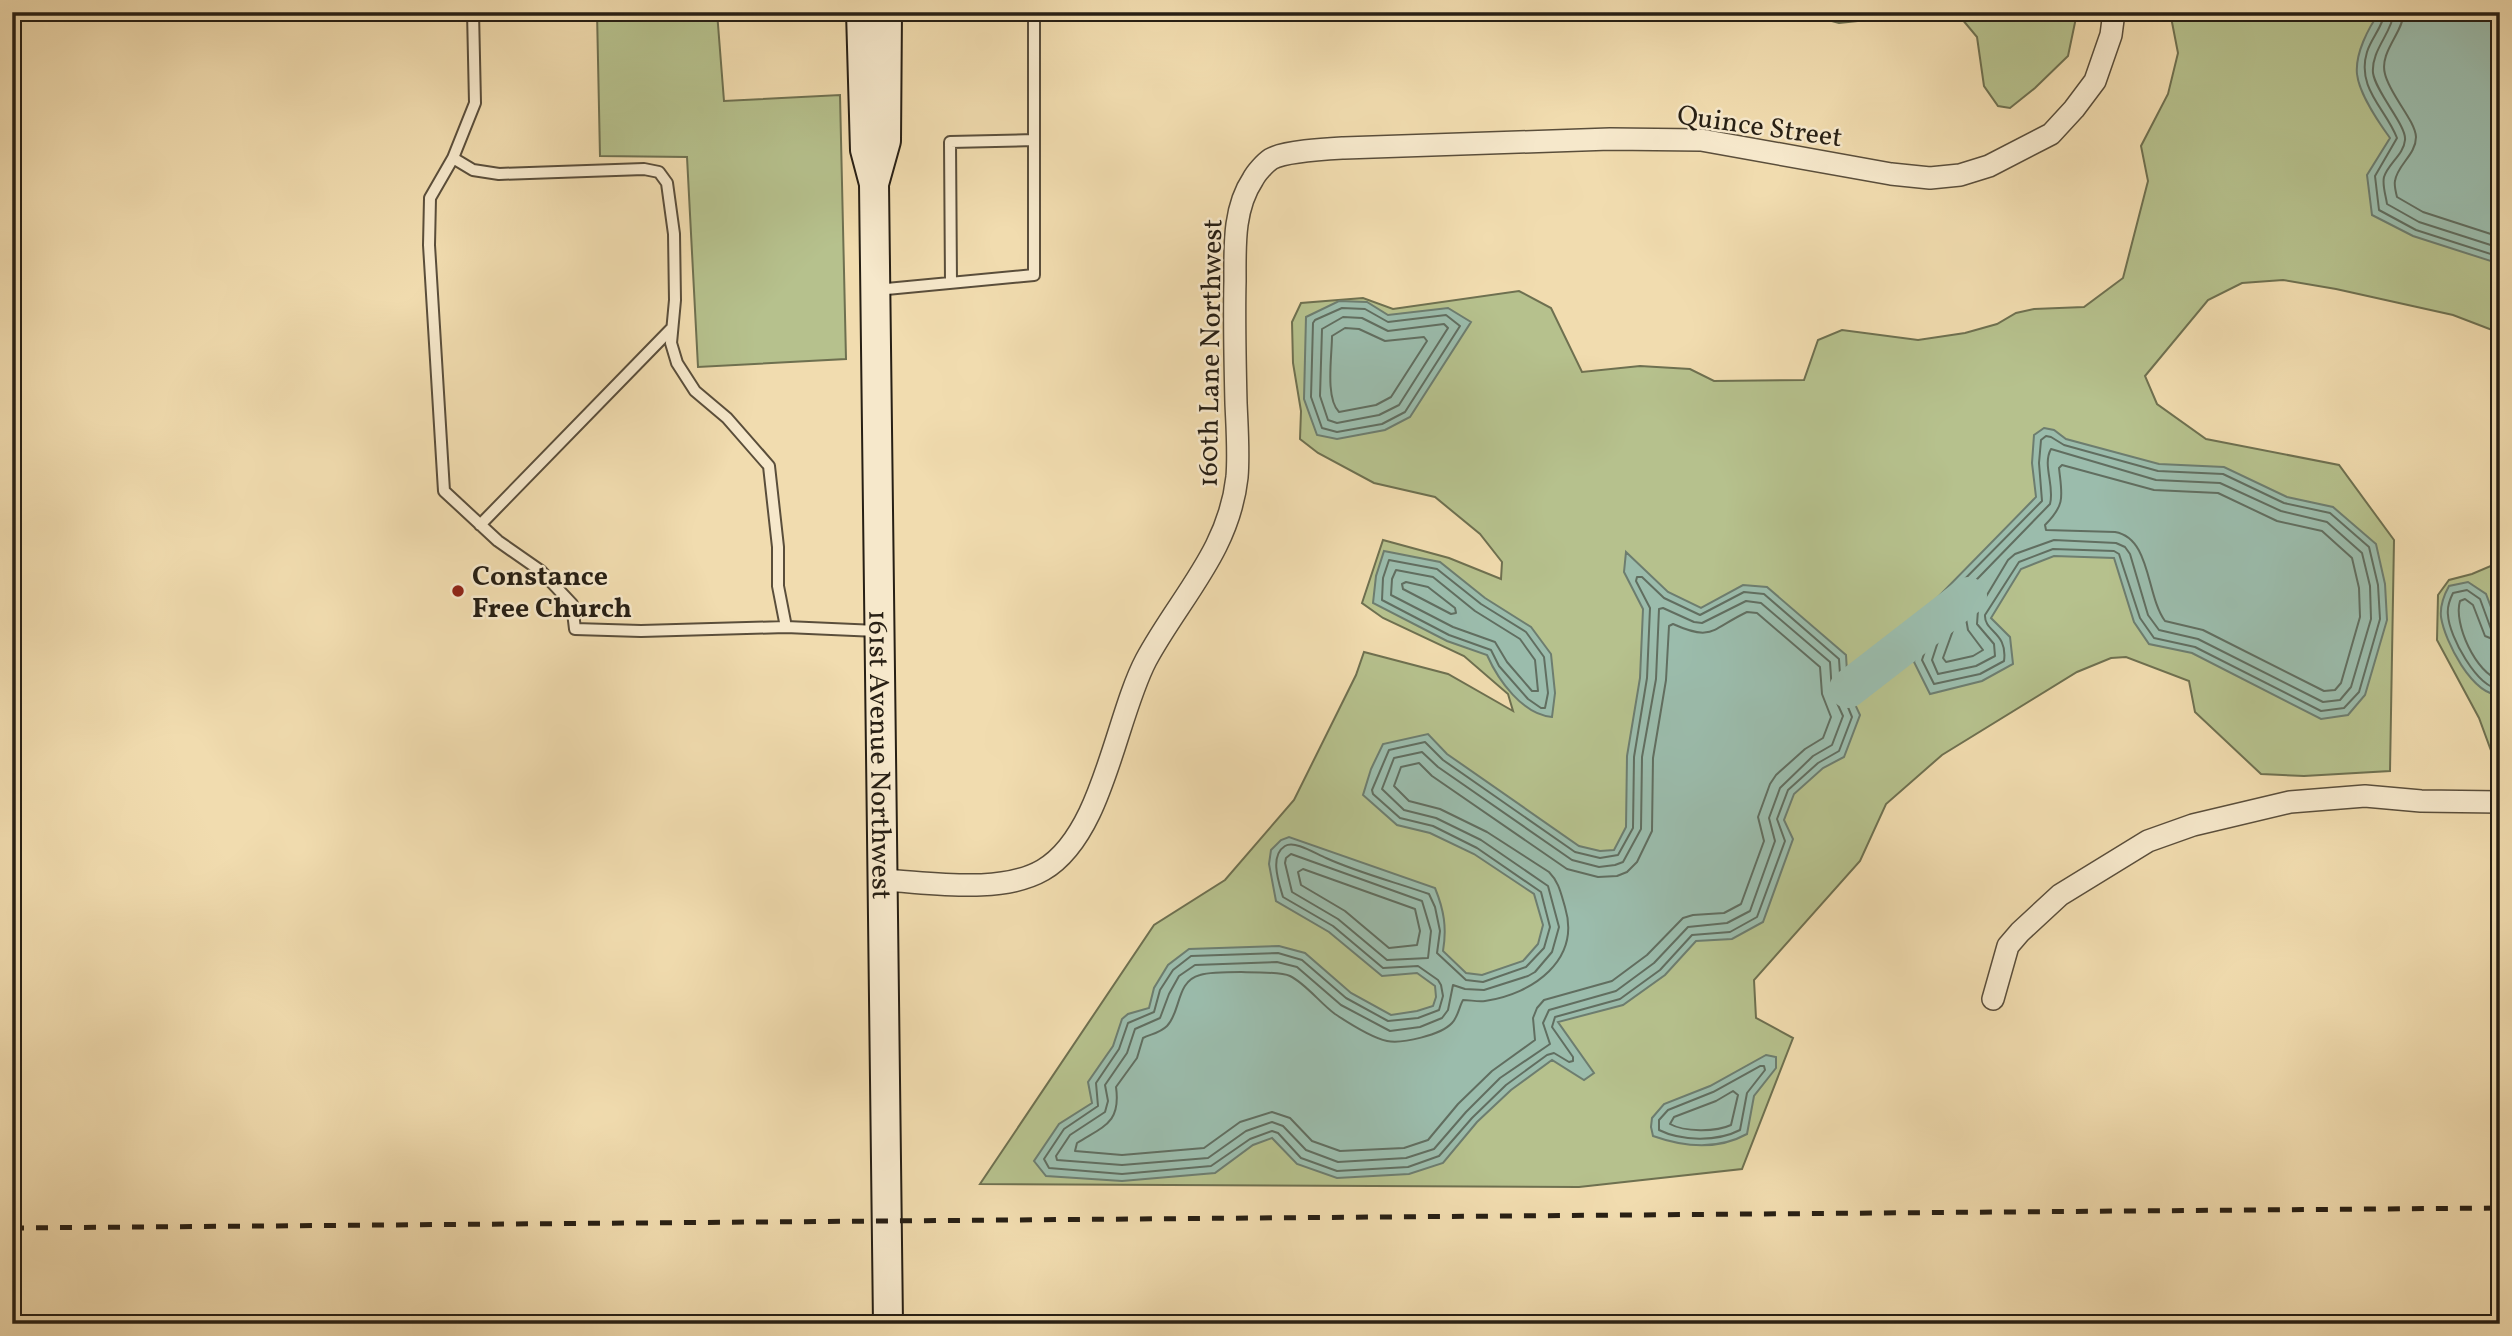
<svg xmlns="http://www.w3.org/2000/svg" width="2512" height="1336" font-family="Vollkorn,serif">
	<rect width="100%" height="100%" fill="#f1dcaf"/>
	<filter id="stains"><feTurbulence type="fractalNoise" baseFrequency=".00286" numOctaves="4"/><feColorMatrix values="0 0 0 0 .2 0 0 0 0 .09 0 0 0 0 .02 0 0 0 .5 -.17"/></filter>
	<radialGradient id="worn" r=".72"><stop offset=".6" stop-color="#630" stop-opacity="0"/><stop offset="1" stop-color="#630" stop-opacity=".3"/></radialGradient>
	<path fill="#b6c18d" stroke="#6e7050" stroke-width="2" d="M597,12H717L724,101L840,95L846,359L698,367L687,157L600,156Z
		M1812,12H2077V13L2068,56L2035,88L2010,108L1998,106L1984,86L1977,37L1962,19L1915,15L1839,23L1813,16Z
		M2170,12H2500V333L2453,315L2336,289L2283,280L2242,283L2208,300L2145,376L2157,404L2206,439L2339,465L2394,540L2390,771L2304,776L2261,774L2195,712L2189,681L2126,657L2111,658L2077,672L1942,755L1886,804L1860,861L1754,980L1756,1018L1793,1038L1742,1169L1579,1187L980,1184L1154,925L1225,880L1294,800L1356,675L1364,652L1448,674L1513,711L1508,694L1464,656L1383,618L1362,603L1383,540L1449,558L1501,579L1502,562L1480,534L1435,497L1374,483L1318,453L1300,439L1301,411L1293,363L1292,322L1301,303L1363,298L1393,309L1519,291L1551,308L1582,372L1640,366L1690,369L1714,381L1804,380L1818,340L1842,330L1918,340L1965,333L1997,324L2016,313L2034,309L2084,307L2123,278L2148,181L2141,146L2168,94L2178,53Z
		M2500,562V759L2493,756L2479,718L2437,640L2438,595L2449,580L2472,574Z"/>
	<path fill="#9bbcac" stroke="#6d7d6f" stroke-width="2" d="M2380,12H2500V264L2413,236L2372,215L2367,175L2390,138C2379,123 2359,93 2357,74C2355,54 2368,28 2380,12Z
		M1339,301L1367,302L1388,315L1448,308L1471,322L1410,417L1385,430L1337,439L1317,435L1304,399L1306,317Z
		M2044,428L2054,430L2066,439L2159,464L2224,467L2287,497L2333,507L2376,544L2385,584L2387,620L2365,695L2348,715L2321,719L2192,653L2149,644L2134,622L2114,558L2054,556L2021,569L1991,618L2010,637L2013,664L1982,681L1930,694L1914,662L1935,600L2036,497L2032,463L2034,435Z
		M1384,551L1440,562L1485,598L1531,627L1551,654L1555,693L1552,717C1523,715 1498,680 1487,655L1447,641L1373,603L1376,576Z
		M1626,552L1668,592L1701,608L1743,585L1767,587L1846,655L1848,689L1860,715L1844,757L1823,768L1794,794L1784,820L1793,839L1763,922L1732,939L1696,941L1665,975L1623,1005L1558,1022L1594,1073L1584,1080L1552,1060L1511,1090L1477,1122L1443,1163L1409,1174L1337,1178L1297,1164L1272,1138L1253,1145L1215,1173L1122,1181L1046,1176L1034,1161L1059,1124L1092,1103L1088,1082L1113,1046L1122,1019L1128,1014L1149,1008L1154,988L1168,965L1189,949L1279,946L1305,953L1351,993L1391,1015L1417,1011L1433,1006L1436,997L1435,986L1417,973L1382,976L1329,932L1276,901L1269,864L1271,850L1281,840L1289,837L1435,888C1444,910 1447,928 1443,951L1466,973L1482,975L1523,961L1538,944L1543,925L1534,894L1474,854L1430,833L1397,825L1363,795L1371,769L1383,744L1428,734L1447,754L1579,846L1600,851L1614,850L1626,827L1627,756L1640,678L1643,609L1624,572Z
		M2468,582L2486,594L2500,631V695C2472,695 2445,642 2441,617C2440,607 2444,595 2449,586Z
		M1766,1055L1776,1057V1068L1754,1096L1747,1134C1718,1150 1684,1147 1653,1136L1651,1127L1652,1118L1664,1104L1710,1086Z"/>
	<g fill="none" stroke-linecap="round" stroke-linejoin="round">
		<path stroke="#616e60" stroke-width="2" d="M2385,12C2383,26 2371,39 2367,52C2356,88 2386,109 2397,138L2375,176L2379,210L2416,230L2500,257
			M2394,12C2392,33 2371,50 2373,73C2376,93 2407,126 2405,140C2404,154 2388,164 2384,177C2382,185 2386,196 2387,204L2419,222L2500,248
			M2404,12C2403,33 2379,52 2385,74C2390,95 2415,120 2416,137C2416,155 2397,165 2395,181C2394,185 2396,193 2397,197L2423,212L2500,237
			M1342,308L1365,309L1388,322L1446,315L1460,326L1405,412L1382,424L1337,432L1322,428L1311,397L1313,323L1315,320Z
			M1343,317L1362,318L1388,331L1444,324L1448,328L1399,405L1379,415L1337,423L1328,420L1320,396L1322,329Z
			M1345,328L1359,329L1385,341L1424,337L1427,341L1391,397L1376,405L1339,412C1325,398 1332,356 1332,336Z
			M2046,436L2051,437L2064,445L2158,471L2223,474L2284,503L2330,513L2369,547L2378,585L2380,619L2359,692L2344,708L2321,711L2195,647L2154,638L2140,618L2119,554L2114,551L2053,549L2019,562L1985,615C1984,632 2008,632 2004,661L1980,674L1934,684L1922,660L1941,603L2042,501L2039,463L2041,440Z
			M2051,449L2156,480L2220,483L2281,511L2327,522L2362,553L2370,586L2371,619L2351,687L2340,700L2323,702L2198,639L2159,630L2148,615L2130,554L2125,547L2116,543L2054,540L2015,554L2008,560L1978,610L1977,624L1994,644L1995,656L1976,666L1938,674L1932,660L1949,608L2050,504C2055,486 2042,465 2051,449Z
			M2062,465L2154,490L2218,493L2277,521L2322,531L2352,558L2359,588L2360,617L2341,683L2335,690L2324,691L2203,630L2165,621C2146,595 2151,538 2115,532L2046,530L2045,525C2066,504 2062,496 2059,468Z
			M1389,560L1437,569L1481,604L1526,632L1544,657L1548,693L1545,708H1541L1528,699L1499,666L1491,650L1449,635L1382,600L1383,578Z
			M1396,570L1433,577L1475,611L1520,639L1535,660L1538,691H1532L1507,662L1495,642L1453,627L1391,595L1392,579Z
			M1637,577H1642L1664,598L1700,615L1744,592L1764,594L1839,659L1841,690L1852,717L1839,751L1818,763L1788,790L1777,819L1785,841L1757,917L1730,932L1692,935L1660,970L1620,999L1555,1017L1552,1027L1573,1057V1061L1569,1062L1554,1053L1547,1055L1506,1085L1472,1118L1439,1156L1408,1167L1337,1171L1301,1158L1278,1133L1272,1131L1250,1139L1211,1166L1122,1174L1049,1168L1044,1159L1064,1129L1098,1106L1096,1083L1119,1049L1128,1023L1154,1012L1160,990L1173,970L1191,956L1278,953L1302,960L1346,998L1388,1021L1418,1018L1439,1010L1443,996L1441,985L1438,980L1418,966L1383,968L1333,926L1283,897C1279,883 1269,856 1285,846C1295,840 1316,854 1326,858C1359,873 1395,882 1429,894L1435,907L1440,931L1437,953L1466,980L1483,982L1526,967L1544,948L1550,927L1541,892L1477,848L1433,826L1400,818L1373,794L1372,790L1389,750L1425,742L1443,760L1575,852L1600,858L1618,855L1633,828L1634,757L1647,678L1650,608L1636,581Z
			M1406,582L1428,587L1455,608L1456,613L1451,614L1403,589L1402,584Z
			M1746,601L1761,603L1830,662L1832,692L1843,716L1832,745L1813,756L1780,788L1769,818L1775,841L1750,911L1727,923L1688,927L1654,963L1616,991L1549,1010L1543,1023L1550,1044L1500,1078L1466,1112L1434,1149L1406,1158L1338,1162L1306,1150L1283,1126L1272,1122L1246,1131L1208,1158L1122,1165L1057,1160L1056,1156L1070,1135L1105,1112L1108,1101L1105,1085L1127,1053L1135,1029L1160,1018L1169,994L1179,976L1195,965L1277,962L1297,967L1341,1005L1390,1031L1420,1027L1442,1018L1448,1010L1453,985L1465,989L1484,990L1528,976L1535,972L1552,952L1559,927L1548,886L1481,840L1436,818L1404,810L1382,789L1394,758L1422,752L1438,767L1572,860L1599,867L1615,865L1623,862L1641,829L1642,757L1656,679L1659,609L1663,608L1694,622L1702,623Z
			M1960,611L1965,613L1968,630L1983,650L1973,656L1946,662L1943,658Z
			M1747,612L1757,613L1820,667L1822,694L1831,717L1823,738L1805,749L1776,775L1770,784L1758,817L1764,841L1741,904L1724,913L1693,915L1683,918L1647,955L1612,981L1544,1000L1537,1008L1533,1018L1535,1040L1492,1071L1458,1104L1428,1140L1404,1148L1340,1151L1312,1141L1290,1118L1272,1112L1240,1122L1204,1148L1122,1155L1075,1151L1077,1143C1104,1126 1121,1123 1116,1087L1137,1058L1143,1038C1151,1034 1160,1033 1167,1026C1181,1012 1176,981 1200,975C1214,971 1279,971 1290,976C1305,983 1321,1004 1335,1014C1347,1022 1373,1038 1387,1041C1402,1044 1441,1035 1452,1023C1458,1017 1459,1007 1463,1000C1470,1000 1478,1002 1485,1001C1533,994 1581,960 1565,907C1561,894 1559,882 1549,872L1487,832L1440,809L1409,801L1394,786L1401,767L1419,763L1432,776L1567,869L1598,877L1617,876L1627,872L1637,862L1652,831L1653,758L1666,680L1669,626L1673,624C1713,642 1711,629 1747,612Z
			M2500,633L2491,629L2480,599L2467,590L2453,593C2450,599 2447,608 2448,615C2449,636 2477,688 2500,689
			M2500,642L2485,636L2473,605L2465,599L2460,601C2453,623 2476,674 2500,680
			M1291,854L1422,901L1431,931L1428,958L1387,960L1338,919L1292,892L1285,863L1286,858Z
			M1303,869L1415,909L1420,931L1417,945L1389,948L1345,911L1301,885L1298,872Z
			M1760,1066H1764L1765,1070L1747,1093L1740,1130C1717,1142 1681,1141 1659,1130V1120L1668,1110L1713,1092Z
			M1733,1091L1738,1095L1731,1125C1716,1132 1684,1132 1670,1124L1674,1117L1716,1101Z"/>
		<path stroke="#9bbcac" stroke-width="38" d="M1848,689L1968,596"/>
		<g stroke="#5a4e3b" stroke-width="14">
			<path id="service" d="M473,12L475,103L453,158L430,198L429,245L444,491L498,541L541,571L572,604L575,629L641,631L786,627L877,631
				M453,158L473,170L499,174L644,169L659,172L667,183L674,234L675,300L671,343L677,363L695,391L727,418L769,466L778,547V586L786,627
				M951,283L950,142L1034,140
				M876,290L1034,275V12
				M480,525L672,328"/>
		</g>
		<g stroke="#5a4e3b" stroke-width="24">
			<path id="minor" d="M881,880C929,882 1000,895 1043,870C1103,835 1115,719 1146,660C1180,597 1229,551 1237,477C1239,453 1237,427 1236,403C1235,362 1234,322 1235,281C1235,247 1233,209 1253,179C1256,173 1265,163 1271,159C1286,151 1326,149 1344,148L1610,139L1701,140L1891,174L1930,178L1960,175L1989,166L2051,134L2074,109L2095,81L2111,35L2114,12
				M1993,999L2008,946L2020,932L2060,895L2148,841L2193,825L2290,802L2365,796L2421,801L2500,802"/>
		</g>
		<g stroke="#271f14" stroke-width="32">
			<g id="secondary">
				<path id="s1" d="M861,12L865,150L874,184L888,1324"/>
				<path d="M874,184L886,141L887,12"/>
			</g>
		</g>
		<use href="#service" stroke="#f6e8cb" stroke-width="10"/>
		<use href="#minor" stroke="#f6e8cb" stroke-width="21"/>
		<use href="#secondary" stroke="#f6e8cb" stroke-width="28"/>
		<path stroke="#271f14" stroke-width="5" stroke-dasharray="12 12" stroke-linecap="butt" d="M12,1228L2500,1208"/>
	</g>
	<circle fill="#8f2418" stroke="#f6e8cb" stroke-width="2.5" cx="458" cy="591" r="7"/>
	<g text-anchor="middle" stroke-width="5" stroke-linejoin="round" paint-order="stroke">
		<g font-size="28" fill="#271f14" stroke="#f6e8cb">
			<text transform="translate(1760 125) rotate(8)" y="10">Quince Street</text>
			<text transform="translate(1209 353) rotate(-89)" y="10">160th Lane Northwest</text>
			<text dy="10" stroke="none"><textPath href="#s1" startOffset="744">161st Avenue Northwest</textPath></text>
		</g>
		<g font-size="28" font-weight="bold" fill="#271f14" stroke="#f6e8cb" text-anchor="start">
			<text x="472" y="585">Constance<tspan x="472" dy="32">Free Church</tspan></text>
		</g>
	</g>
	<rect width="2512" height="1336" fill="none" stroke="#f1dcaf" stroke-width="42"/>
	<rect x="14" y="14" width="2484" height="1308" fill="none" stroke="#271f14" stroke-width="3.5"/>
	<rect x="21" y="21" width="2470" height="1294" fill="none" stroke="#271f14" stroke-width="2"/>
	<rect width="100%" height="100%" filter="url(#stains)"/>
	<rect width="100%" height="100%" fill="url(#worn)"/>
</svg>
